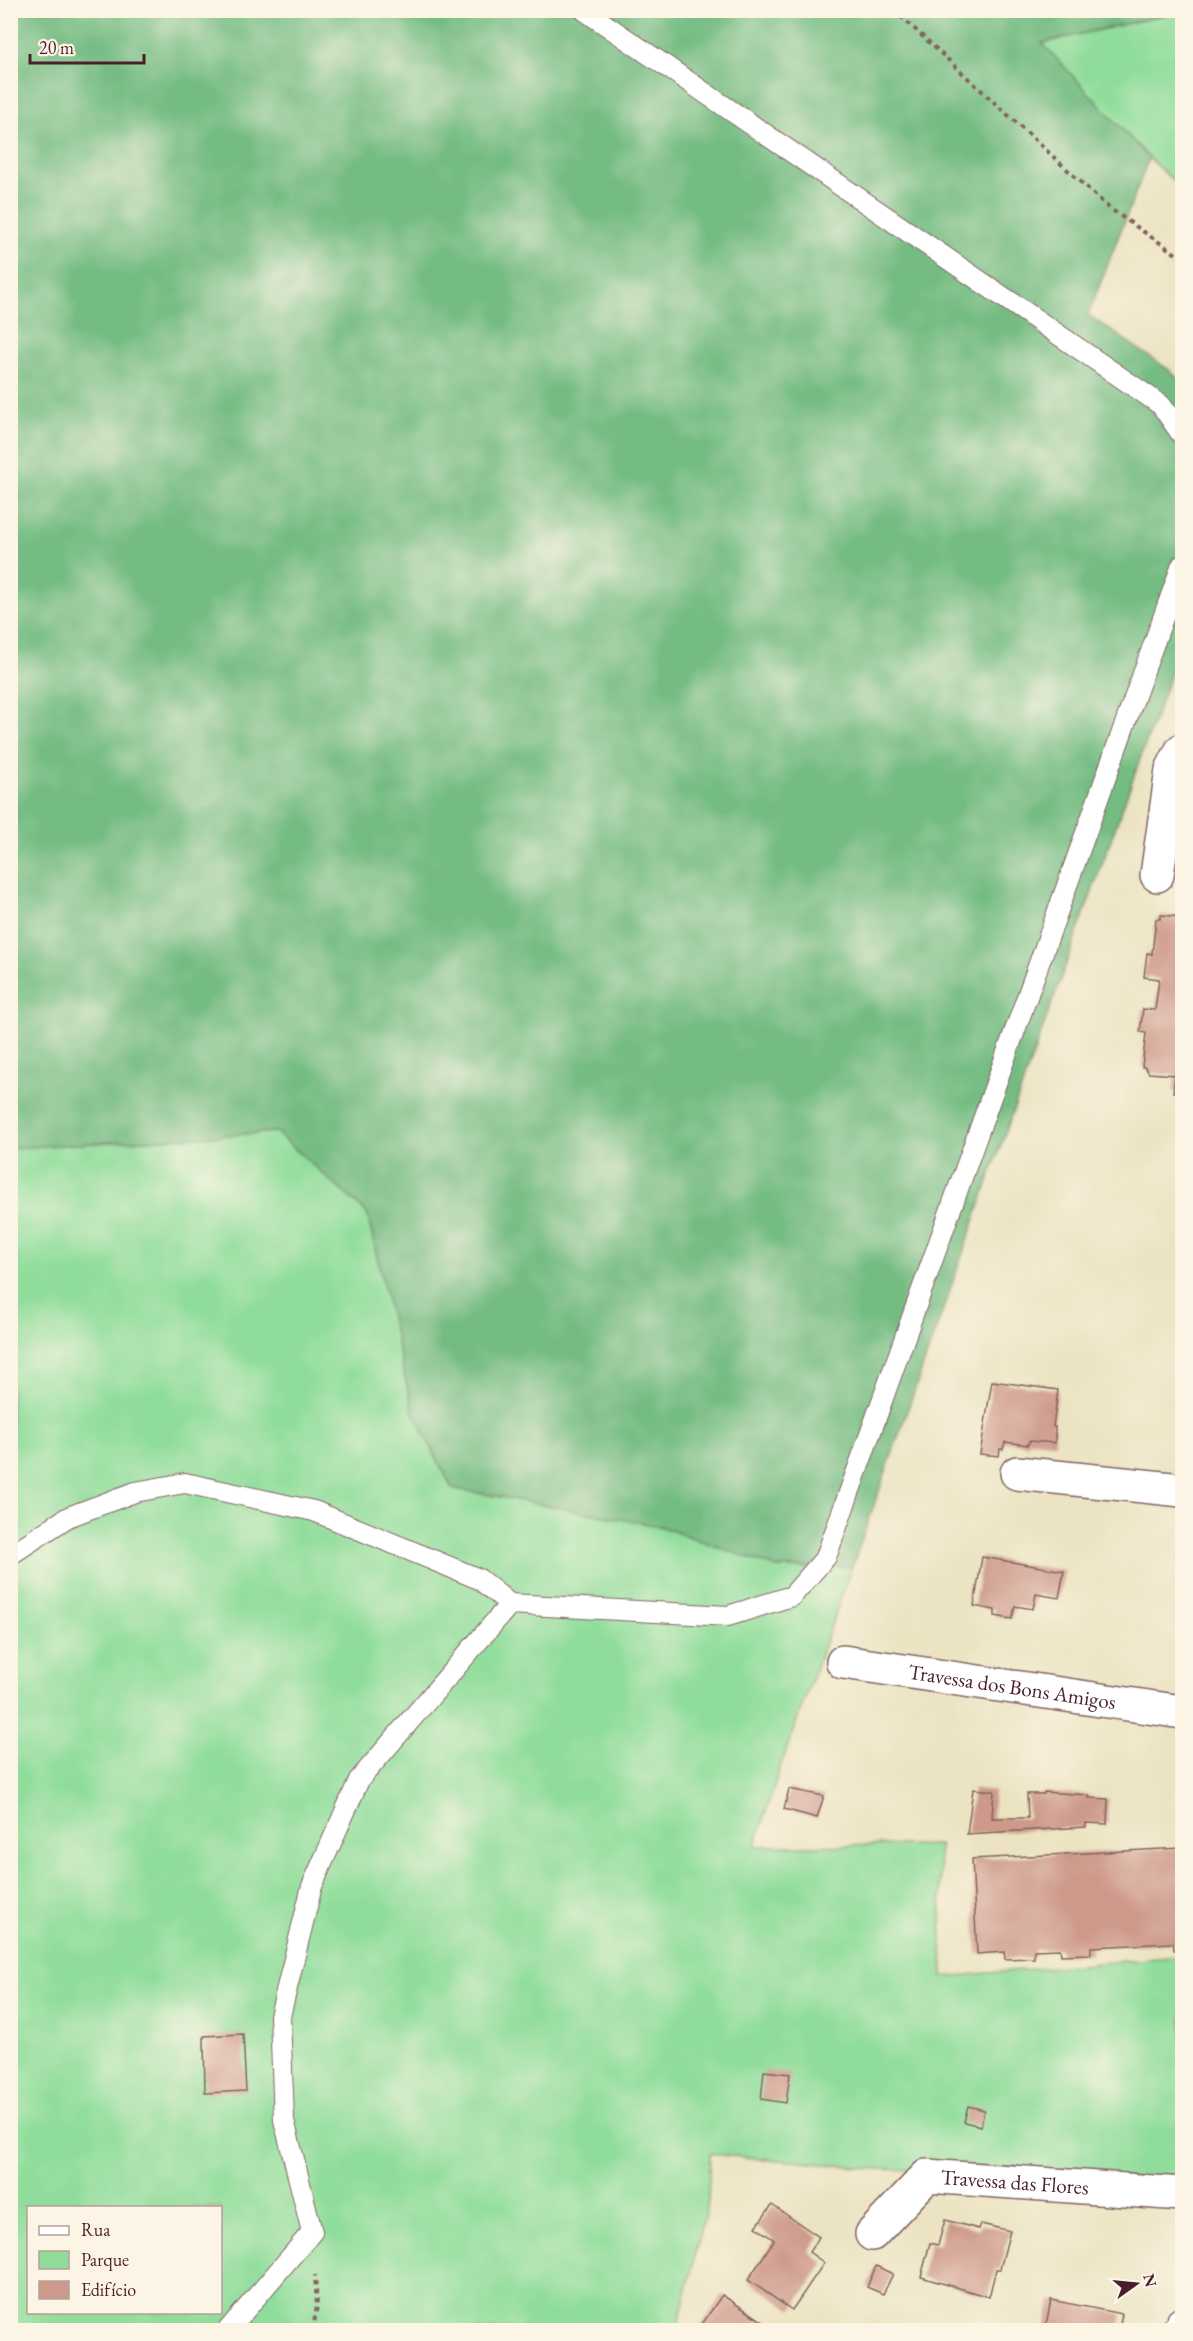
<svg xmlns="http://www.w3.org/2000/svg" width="1193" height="2341" font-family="'EB Garamond',serif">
	<rect width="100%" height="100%" fill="#fcf5e5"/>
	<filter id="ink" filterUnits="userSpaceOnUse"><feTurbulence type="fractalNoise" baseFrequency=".0167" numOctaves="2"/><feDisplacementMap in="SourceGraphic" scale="12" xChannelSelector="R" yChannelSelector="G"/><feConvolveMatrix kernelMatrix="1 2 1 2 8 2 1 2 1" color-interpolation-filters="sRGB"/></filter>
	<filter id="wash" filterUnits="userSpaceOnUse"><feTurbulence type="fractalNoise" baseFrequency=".008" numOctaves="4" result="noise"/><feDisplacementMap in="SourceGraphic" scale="24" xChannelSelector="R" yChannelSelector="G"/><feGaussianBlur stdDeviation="1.35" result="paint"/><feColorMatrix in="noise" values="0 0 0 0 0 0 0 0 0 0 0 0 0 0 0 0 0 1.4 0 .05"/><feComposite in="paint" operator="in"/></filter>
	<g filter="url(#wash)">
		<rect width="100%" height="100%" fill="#ebe3c1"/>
		<path fill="#90dd9b" stroke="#6d7e63" stroke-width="1.5" fill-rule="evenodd" d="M1182,11V189L1149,158L1041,43Z
			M276,1132L367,1213L413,1411L452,1488L659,1526L778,1568L852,1567L778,1773L755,1846L939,1845L943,1977L1182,1956V2179L881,2169L710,2154L708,2202L677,2330H11V1148ZM28,2208H220V2312H28Z"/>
		<path fill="#74bc83" stroke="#5f6e57" stroke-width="1.5" d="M11,11H1182L1042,43L1149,158L1088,315L1168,369L1182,382V643L1028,1069L852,1567L778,1568L659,1526L452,1488L413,1411L367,1213L276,1132L11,1148Z"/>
		<g id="blocks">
			<path fill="#cd998a" d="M1161,915L1182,917V1092H1173L1175,1075L1149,1073L1145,1067H1142L1146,1033L1140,1032L1143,1009L1155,1010L1159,979L1144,977L1147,953L1152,954L1156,919H1160Z
				M992,1381L1058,1390L1053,1427H1055V1443L1029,1441L1028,1445L1005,1442L1003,1449H1000L999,1456L980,1454Z
				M982,1557L1064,1571L1059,1598L1036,1594L1033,1609L1015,1606L1012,1619L995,1616V1610L974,1606Z
				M789,1789L824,1796L817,1818L784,1809Z
				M973,1789L994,1791L992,1818H1028L1027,1794H1044V1792L1089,1795V1798L1108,1799L1107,1824L1086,1823V1827L967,1834Z
				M1182,1848V1949L1174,1950L1173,1943L1091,1947V1954L1061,1955L1060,1949L1034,1950V1958L1005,1959L1004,1952L977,1954L972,1859Z
				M243,2034L246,2091L205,2093L204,2036Z
				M764,2071L790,2074L786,2103L761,2099Z
				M968,2106L984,2110L981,2126L964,2122Z
				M772,2205L819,2237L809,2252L824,2263L792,2310L748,2280L774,2240L756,2227Z
				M945,2220L979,2229L981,2224L1010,2231L1000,2269H996L989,2297L921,2277L930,2243L938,2245Z
				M876,2266L893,2274L883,2294L867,2287Z
				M722,2295L776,2330H698Z
				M1051,2300L1122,2314L1119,2330H1045Z"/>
		</g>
	</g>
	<g filter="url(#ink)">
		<use href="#blocks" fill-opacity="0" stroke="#826460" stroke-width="1.5"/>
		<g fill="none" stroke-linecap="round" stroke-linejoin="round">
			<g stroke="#826460" stroke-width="22">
				<path id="service" d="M584,10L1161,405L1182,435
					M10,1555L68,1517L135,1492L185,1483L314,1511L479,1579L510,1604L359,1780L312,1886L280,2016L284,2120L312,2232L228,2330
					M510,1604L728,1616L792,1596L826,1557L1182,565"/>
			</g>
			<g stroke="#826460" stroke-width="36">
				<g id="minor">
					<path d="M1157,875L1172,770L1182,750"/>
					<path d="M1017,1473L1182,1490"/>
					<path id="s1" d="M843,1662L1182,1712"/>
					<path id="s2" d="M872,2234L927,2176L1182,2194"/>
				</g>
			</g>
			<g stroke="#826460" stroke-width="36">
				<path id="tertiary" d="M1180,2330L1182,2324"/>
			</g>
			<path stroke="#826460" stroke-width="4" stroke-dasharray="4.5 4.5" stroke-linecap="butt" d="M894,10L1109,208L1182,258
				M313,2330L317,2305L315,2275"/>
			<use href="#service" stroke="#fff" stroke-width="20"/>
			<use href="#minor" stroke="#fff" stroke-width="33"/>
			<use href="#tertiary" stroke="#fff" stroke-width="33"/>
		</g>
	</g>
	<g text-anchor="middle" stroke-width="4.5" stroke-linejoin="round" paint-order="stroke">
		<g font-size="21" fill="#4a1f2b" stroke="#fcf5e5">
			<text dy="7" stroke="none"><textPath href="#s1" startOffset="171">Travessa dos Bons Amigos</textPath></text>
			<text dy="7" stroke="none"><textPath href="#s2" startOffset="168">Travessa das Flores</textPath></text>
		</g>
	</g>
	<rect width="1193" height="2341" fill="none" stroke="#fcf5e5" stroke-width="36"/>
	<rect x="27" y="2206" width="195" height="108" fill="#fcf5e5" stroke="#b59f9b" stroke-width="1.5"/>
	<rect x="39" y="2226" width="30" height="9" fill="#ffffff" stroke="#b59f9b" stroke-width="1.5"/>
	<text x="81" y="2236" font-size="18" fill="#4a1f2b">Rua</text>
	<rect x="39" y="2251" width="30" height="18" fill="#90dd9b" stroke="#b59f9b" stroke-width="1.5"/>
	<text x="81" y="2266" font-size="18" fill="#4a1f2b">Parque</text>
	<rect x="39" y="2281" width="30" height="18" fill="#cd998a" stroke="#b59f9b" stroke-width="1.5"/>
	<text x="81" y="2296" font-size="18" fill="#4a1f2b">Edifício</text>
	<g transform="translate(1136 2284) rotate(75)" stroke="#fcf5e5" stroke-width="4.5" paint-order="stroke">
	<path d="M0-4.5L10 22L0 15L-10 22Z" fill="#4a1f2b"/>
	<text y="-9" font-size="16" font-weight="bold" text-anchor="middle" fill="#4a1f2b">N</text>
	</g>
	<path d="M30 54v9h114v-9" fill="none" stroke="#4a1f2b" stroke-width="3"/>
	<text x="39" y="54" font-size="18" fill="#4a1f2b" stroke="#fcf5e5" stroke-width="4.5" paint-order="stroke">20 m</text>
</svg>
